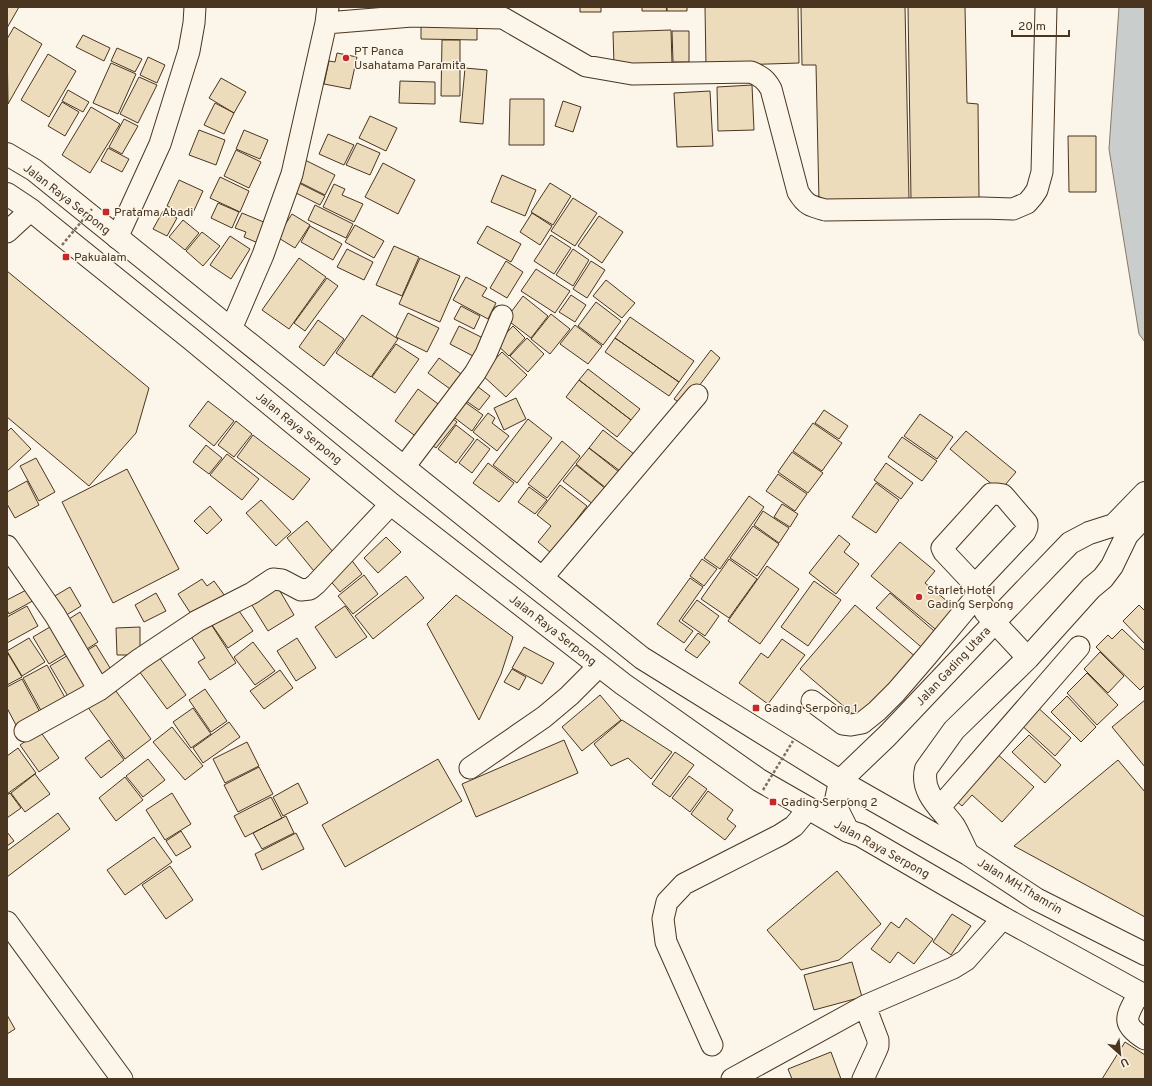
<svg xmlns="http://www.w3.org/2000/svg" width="1152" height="1086" font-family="Overpass,sans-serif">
	<rect width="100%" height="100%" fill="#fbf6e9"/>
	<path fill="#c9cecd" stroke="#887966" d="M1119,7H1145V342L1139,334L1109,149Z"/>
	<path fill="#ecdcbc" stroke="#4a3520" d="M7,7H19L7,28Z
		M580,7H601V12H580Z
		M642,7H666L667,11H642Z
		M667,7H687V11H667Z
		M705,7H798L799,63L706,66Z
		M801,7H905L909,199L819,202L816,65H802Z
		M908,7H965L967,103L978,104L979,198L911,199Z
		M421,19L477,20V40L421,39Z
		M14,27L42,44L8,104L7,39Z
		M671,30L672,63L614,65L613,32Z
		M672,31H689V62H673Z
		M83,35L110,48L104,61L76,47Z
		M442,40H460V96H441Z
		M117,48L142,59L135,72L111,61Z
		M337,53L357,57L350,89L324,84L329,61L335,62Z
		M48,54L76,71L49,117L21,100Z
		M148,57L165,65L157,83L140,75Z
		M111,63L136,74L118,114L93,103Z
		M465,68L487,70L483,124L460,122Z
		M139,77L157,85L138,123L120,114Z
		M221,78L246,92L234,113L209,98Z
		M400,81L435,82V104L399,103Z
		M752,85L754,130L718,131L717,87Z
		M68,90L89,102L83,112L62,101Z
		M710,91L713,146L677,147L674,93Z
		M510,99H544V145H509Z
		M563,101L581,107L573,132L555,126Z
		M62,102L79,112L65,136L48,126Z
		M215,103L234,113L224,134L204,125Z
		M91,107L120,124L90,173L62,155Z
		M370,116L397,128L386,151L359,138Z
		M124,119L138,126L122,154L109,147Z
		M199,130L225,140L216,165L189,155Z
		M244,130L268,140L260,159L236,149Z
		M328,134L354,145L344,165L319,154Z
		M1068,136H1096V192H1069Z
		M357,143L380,153L370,175L346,165Z
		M108,148L129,159L122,172L101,161Z
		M236,150L261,162L249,188L224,176Z
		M305,160L335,175L325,195L295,180Z
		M383,163L415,180L398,214L365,197Z
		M502,175L536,190L525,216L491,202Z
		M220,177L249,191L240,212L210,198Z
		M179,180L203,191L191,217L167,206Z
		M299,183L325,196L320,205L294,192Z
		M550,183L571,196L553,225L531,212Z
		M334,184L345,189L342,195L363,204L354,222L323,207Z
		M573,198L597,213L575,246L551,231Z
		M218,203L239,212L232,228L211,218Z
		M315,205L353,224L346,238L308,220Z
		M163,211L177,218L167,236L153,229Z
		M242,213L266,223L258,243L244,237L246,232L235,228Z
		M532,213L552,226L540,245L520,232Z
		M292,214L310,225L295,248L277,237Z
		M599,216L623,232L602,263L578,246Z
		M183,220L199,233L185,250L169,237Z
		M355,225L384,241L374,258L345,242Z
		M310,226L342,244L333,260L301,242Z
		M487,226L521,244L511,262L477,243Z
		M202,232L220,246L203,266L186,251Z
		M551,235L571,248L554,274L534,261Z
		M230,236L250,249L231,279L210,265Z
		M394,246L419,257L402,296L376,285Z
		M347,249L373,262L364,280L337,267Z
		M573,249L589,260L573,286L556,275Z
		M299,258L326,277L289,329L262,310Z
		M420,258L460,276L440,322L399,304Z
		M506,261L523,272L507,298L490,288Z
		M591,261L605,270L587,298L573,289Z
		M536,269L570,291L555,313L521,291Z
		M7,271L149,388L136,433L89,486L7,417Z
		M466,277L487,288L482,296L496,303L488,319L453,300Z
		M327,278L338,286L305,331L294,323Z
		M606,280L635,303L622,318L593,296Z
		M571,295L586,305L575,322L559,312Z
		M523,296L548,316L531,338L506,319Z
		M596,302L621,321L603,345L578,326Z
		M461,306L480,316L474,329L454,319Z
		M408,313L439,328L427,352L396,337Z
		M551,314L570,329L550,354L531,339Z
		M362,315L398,339L371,377L336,353Z
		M630,317L694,361L679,382L615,338Z
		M318,320L344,339L324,366L299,347Z
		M575,325L602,346L588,364L560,344Z
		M459,326L483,338L473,356L450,344Z
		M513,326L525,338L509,356L496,344Z
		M527,338L544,354L528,372L510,356Z
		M615,338L679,382L669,396L605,352Z
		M396,344L419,359L395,393L372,377Z
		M711,350L720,358L684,406L674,399Z
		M502,352L527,375L506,397L481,374Z
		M439,358L468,379L457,394L428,373Z
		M588,369L640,409L631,420L579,380Z
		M579,380L631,420L617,437L566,397Z
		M473,383L490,396L479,410L462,398Z
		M418,389L445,409L421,440L395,421Z
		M516,398L526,419L504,430L494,408Z
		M462,400L483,415L472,431L451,415Z
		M208,401L234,421L214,446L189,426Z
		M824,410L848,426L839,439L815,423Z
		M488,413L495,418L492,423L509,436L497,451L473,432Z
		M447,414L457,422L436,448L426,440Z
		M920,414L953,437L937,459L904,436Z
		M528,419L552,438L517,483L493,465Z
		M236,421L252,434L234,457L218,445Z
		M813,423L842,443L822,471L793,451Z
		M456,425L474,439L456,463L438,449Z
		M11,428L31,449L7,471V432Z
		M603,430L634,454L620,471L589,448Z
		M966,431L1016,472L1000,491L950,449Z
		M253,435L310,479L293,500L237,457Z
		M902,437L937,461L922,481L888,457Z
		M477,439L490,449L472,473L459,463Z
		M562,441L580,456L547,498L528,484Z
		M206,445L222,458L209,474L193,462Z
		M589,448L619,472L606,488L576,464Z
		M792,452L823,473L808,493L778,472Z
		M227,454L259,479L242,500L210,475Z
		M36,458L55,492L39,501L20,466Z
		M488,463L514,483L499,502L473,483Z
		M886,463L913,483L901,499L874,480Z
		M576,465L606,489L594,505L563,481Z
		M127,469L179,569L113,603L62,502Z
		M778,474L807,494L795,511L766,491Z
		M27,481L39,505L15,518L7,504V492Z
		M876,483L899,500L876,533L852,517Z
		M560,485L587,506L551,553L538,542L551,526L537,515Z
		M529,487L547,500L535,514L518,502Z
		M749,496L764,507L720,569L704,558Z
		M261,500L291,532L276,546L246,513Z
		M782,504L798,514L790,527L774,517Z
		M210,506L222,520L207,534L194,521Z
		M763,511L789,528L779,543L754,525Z
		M307,521L339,559L318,576L287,538Z
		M753,526L779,544L757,576L730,558Z
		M839,535L850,544L844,552L859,564L836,594L809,573Z
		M386,537L401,552L378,573L364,558Z
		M900,542L935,571L925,583L958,610L940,633L871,576Z
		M350,558L362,574L340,592L327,577Z
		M702,559L717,569L704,586L690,576Z
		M729,559L757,579L729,618L701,599Z
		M767,566L799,589L760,644L728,621Z
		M364,575L378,594L353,614L338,596Z
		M406,576L424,598L373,639L355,616Z
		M690,578L703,587L679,621L693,631L684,643L657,624Z
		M202,579L207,586L214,581L225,596L193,617L178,594Z
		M814,581L841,600L808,646L781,627Z
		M277,586L294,615L268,631L250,602Z
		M32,587L38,598L9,614L7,610V600Z
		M70,587L81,606L60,619L48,600Z
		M156,593L166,611L144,622L135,605Z
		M890,593L940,636L927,652L876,608Z
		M456,595L513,637L501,674L479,720L427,624Z
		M697,600L719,616L705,636L682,620Z
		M855,605L917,658L861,721L800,669Z
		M1139,605L1145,611V644L1123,621Z
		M27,606L38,626L7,643V617Z
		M345,606L367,637L336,658L315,627Z
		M237,608L253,631L228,648L212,625Z
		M80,612L98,642L79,654L61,624Z
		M207,618L236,663L210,680L198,662L205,658L190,635Z
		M55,624L72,650L49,664L33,637Z
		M140,627V655H117L116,628Z
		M1122,629L1145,651V685L1140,690L1096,647L1108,635L1112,639Z
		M698,633L710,642L697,658L685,650Z
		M29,638L45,662L22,676L7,651Z
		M297,638L316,668L296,681L277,651Z
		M782,639L805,655L768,704L739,683L761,653L768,658Z
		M253,642L275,671L255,685L234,657Z
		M96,645L115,676L101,685L81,654Z
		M524,647L554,663L542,684L512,668Z
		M75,651L94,683L69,698L50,666Z
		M7,652L22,677L7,685Z
		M1100,652L1124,676L1108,693L1084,669Z
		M159,657L186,695L167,709L139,671Z
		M47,665L68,703L44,716L23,678Z
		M512,669L526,677L519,690L504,682Z
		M280,670L293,688L264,709L250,691Z
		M1087,673L1118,705L1097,725L1067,693Z
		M22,679L41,714L17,727L7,708V687Z
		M113,687L151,739L125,759L87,706Z
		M205,689L227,721L211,732L189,700Z
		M600,695L621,720L582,751L562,727Z
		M1067,696L1096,727L1081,742L1051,712Z
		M1145,700V767L1112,727Z
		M1034,704L1071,738L1055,756L1018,722Z
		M193,708L211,734L191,748L173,722Z
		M622,720L672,752L651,779L628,758L611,766L594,744Z
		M229,722L240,737L203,763L193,748Z
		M172,727L203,766L185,780L153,742Z
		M40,731L59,758L39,772L20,745Z
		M1029,735L1061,765L1045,783L1012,752Z
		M109,740L124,760L101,778L85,758Z
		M564,740L578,773L476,817L462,784Z
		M247,742L259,766L225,783L213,759Z
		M18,748L36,773L7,794V756Z
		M675,752L694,765L670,797L652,784Z
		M995,752L1034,787L1002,822L972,795L962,806L953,798Z
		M148,759L165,780L143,797L126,776Z
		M438,759L462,801L345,867L322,825Z
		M1118,760L1145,792V917L1014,846Z
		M259,767L273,794L238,812L224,785Z
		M35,774L50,794L25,812L11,793Z
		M689,776L707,789L690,812L672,798Z
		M125,777L143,800L116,821L99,798Z
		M298,783L308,803L283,816L273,797Z
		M708,791L733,810L727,819L736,826L725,840L691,814Z
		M10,793L21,808L7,818V795Z
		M172,793L191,824L165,840L146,810Z
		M271,797L282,818L245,837L234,816Z
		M58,813L70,829L7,877V851Z
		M286,816L294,833L262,849L253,833Z
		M181,831L191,847L176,856L166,841Z
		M7,832L14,841L7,846Z
		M296,833L304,849L262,870L255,854Z
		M154,837L172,862L125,895L107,870Z
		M170,866L193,900L166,919L142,885Z
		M837,871L881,924L839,960L801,970L767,930Z
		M952,914L971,926L951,955L933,942Z
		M906,918L933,939L914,964L898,952L890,963L871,949L891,922L899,928Z
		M852,962L862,997L814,1010L804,975Z
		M7,1015L15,1029L7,1034Z
		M1125,1042L1145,1055V1079H1102Z
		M831,1052L841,1079H792L788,1069Z"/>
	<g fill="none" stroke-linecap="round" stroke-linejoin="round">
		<g stroke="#4a3520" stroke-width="23">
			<path id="minor" d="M326,23L412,16L503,18L586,66L632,74L751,72C761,76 766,80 771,89L798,192C806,205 810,206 825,210L982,208L1013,209L1027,203L1033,196L1037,190L1042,172L1046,7
				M7,232L31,210
				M117,238L160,144L189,51L194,23L195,7
				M231,329L263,255L292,174L326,23L328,7
				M404,467L475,373L486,354L502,316
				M7,546L55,615L99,690
				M542,578L697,395
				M975,585L1025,532L1027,527V523L1003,495L996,494H991L942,548L944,552L975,585L976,591L975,598L983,606L985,612L1028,658
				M812,701L843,724L851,725L862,723L877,711L896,692L927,656L975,598
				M25,731L99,690L140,659L197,621L252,593L273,579L282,580L301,590L310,589L316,584L391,504
				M470,768L544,717L569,696L599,666
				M939,808L1079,647
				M7,922L122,1079
				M1139,993C1127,1016 1119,1023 1145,1039
				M712,1045L666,942L663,919L667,902L684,884L780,835L794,826L809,808
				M732,1079L865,1006L953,968L966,960L1003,918
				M863,1079L876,1051L878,1046V1040L865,1006"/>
		</g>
		<g stroke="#4a3520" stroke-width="24">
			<path id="major" d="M7,154L34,170L231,329L642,658L840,781L968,854L1036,899L1145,954
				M7,194L31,210L48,224L191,339L391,504L623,684L759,780L848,831L860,835L1003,918L1145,996
				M848,831L838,811L836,800L840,781L887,736L995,622L998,618L1070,543L1089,533L1114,525L1145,493
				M968,854C963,845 959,834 954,826C942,809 920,793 926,769L954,730L1028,658L1091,588L1103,578L1112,566L1127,535L1145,516"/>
		</g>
		<use href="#minor" stroke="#fbf6e9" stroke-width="21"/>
		<use href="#major" stroke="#fbf6e9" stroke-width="22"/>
		<path stroke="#7f6f5c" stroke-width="2.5" stroke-dasharray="3 2" stroke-linecap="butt" d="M62,245L92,209
			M763,790L793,741"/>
	</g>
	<g fill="#c62828" stroke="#fbf6e9" stroke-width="1.5">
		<circle cx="346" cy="58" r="4"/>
		<rect x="102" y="208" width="8" height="8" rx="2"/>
		<rect x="62" y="253" width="8" height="8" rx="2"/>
		<circle cx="919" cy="597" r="4"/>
		<rect x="752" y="704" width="8" height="8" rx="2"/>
		<rect x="769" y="798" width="8" height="8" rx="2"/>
	</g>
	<g text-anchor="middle" stroke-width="3" stroke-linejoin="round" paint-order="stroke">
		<g font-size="12" fill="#4a3520" stroke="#fbf6e9" text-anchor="start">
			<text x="354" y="55">PT Panca<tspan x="354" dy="14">Usahatama Paramita</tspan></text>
			<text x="114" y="216">Pratama Abadi</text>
			<text x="74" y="261">Pakualam</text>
			<text x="927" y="594">Starlet Hotel<tspan x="927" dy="14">Gading Serpong</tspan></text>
			<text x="764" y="712">Gading Serpong 1</text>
			<text x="781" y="806">Gading Serpong 2</text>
		</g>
		<g font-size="12" fill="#4a3520" stroke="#fbf6e9">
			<text transform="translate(67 199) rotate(38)" y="4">Jalan Raya Serpong</text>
			<text transform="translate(299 428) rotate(39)" y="4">Jalan Raya Serpong</text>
			<text transform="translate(553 630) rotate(38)" y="4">Jalan Raya Serpong</text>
			<text transform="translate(953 666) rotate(-47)" y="4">Jalan Gading Utara</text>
			<text transform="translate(882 849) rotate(29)" y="4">Jalan Raya Serpong</text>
			<text transform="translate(1020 886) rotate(31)" y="4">Jalan MH.Thamrin</text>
		</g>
	</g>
	<rect width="1152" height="1086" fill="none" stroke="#4a3520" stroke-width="16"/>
	<g transform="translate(1120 1054) rotate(153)" stroke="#fbf6e9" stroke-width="3" paint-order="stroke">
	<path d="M0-3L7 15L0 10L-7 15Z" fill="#4a3520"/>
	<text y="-6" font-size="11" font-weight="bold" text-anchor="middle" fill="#4a3520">U</text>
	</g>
	<path d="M1012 30v6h57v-6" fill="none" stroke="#4a3520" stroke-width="2"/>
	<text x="1018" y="30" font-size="12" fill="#4a3520" stroke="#fbf6e9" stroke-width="3" paint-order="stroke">20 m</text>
</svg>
